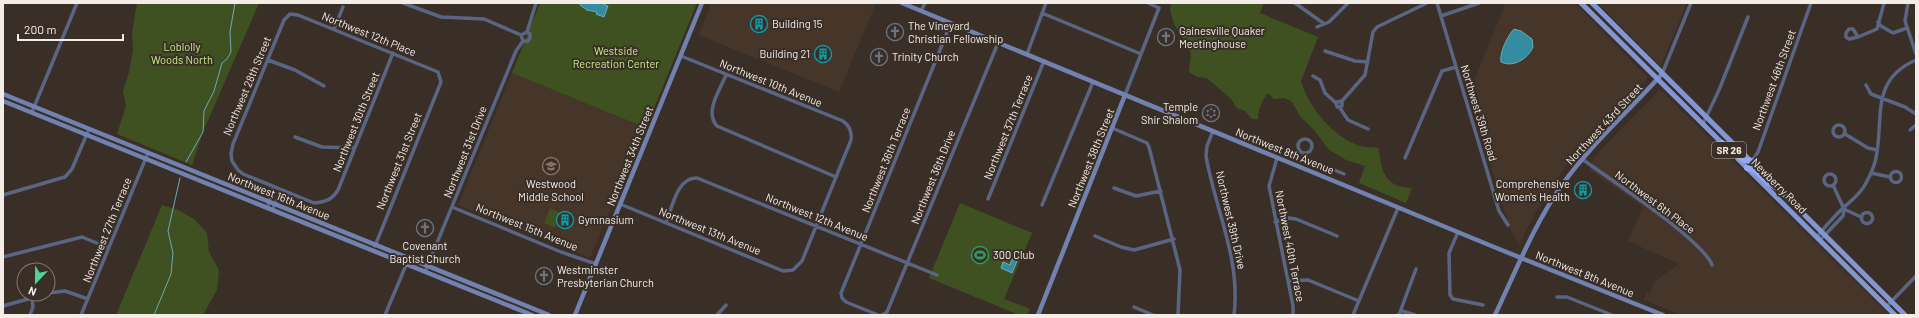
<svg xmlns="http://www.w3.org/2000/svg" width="1919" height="318" font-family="Barlow,sans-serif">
	<rect width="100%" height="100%" fill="#392f27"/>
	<path fill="#46362a" d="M711,3H876L839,92L699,35Z
		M1506,3H1575L1647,77V79L1587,140L1567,164L1538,208L1519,245L1510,229L1469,93Z
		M1598,3H1687L1661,66Z
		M512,73L643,127L590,258L458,205Z
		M1659,90H1661L1889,315H1682L1644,300L1647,292L1650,293L1655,281L1679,264L1628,241L1643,207L1590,170L1594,157Z"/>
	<path fill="#405121" d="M137,3H259L203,132L192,165L117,134L126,106L123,91L129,72L133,51L132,33Z
		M540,3H697L646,128L512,73Z
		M1171,3H1264L1260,13L1318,37L1301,81C1309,108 1333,137 1360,146C1367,148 1373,146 1379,149C1381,172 1386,188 1412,188L1406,203L1359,183L1365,166L1346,160L1328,149L1315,131L1300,116L1292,102L1285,98L1274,99L1268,93C1262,100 1258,110 1258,119H1252L1245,111L1237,108L1231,99L1207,78L1197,77L1189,72L1191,53L1174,24L1170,10Z
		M960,203L1032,233L1004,299L1030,309L1027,315H1019L929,278Z
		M162,205L178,210L194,219L207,233L209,252L219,270L217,290L203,315H116Z
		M550,208L561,213L555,228L544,223Z"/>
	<path fill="#358ca1" stroke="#6ea9b6" d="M580,3H601L608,6L604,17L596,14L597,12L587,10L580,5Z
		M1514,29L1521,31L1532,39L1533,47C1528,59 1513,68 1501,62C1499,53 1508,35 1514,29Z
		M1012,259L1017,261L1012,273L1001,268L1003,262L1010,265Z"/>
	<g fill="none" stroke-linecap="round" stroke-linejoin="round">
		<path stroke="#6ea9b6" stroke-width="1" d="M186,162L203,132L204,111L214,91L222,63L227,59L231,52L230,32L235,3
			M154,315L171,274L173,253L168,231L180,178"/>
		<path stroke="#5a6583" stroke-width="3.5" d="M403,3L441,17L484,19L521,35
			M1295,3L1323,23
			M1437,3L1499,211L1508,225
			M1908,3L1905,21L1916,54
			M921,11L925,3
			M1042,13L1141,54
			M1441,16L1479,3
			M1878,22L1881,26L1893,33L1907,28
			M1317,27L1329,22L1348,3
			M334,29L343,7
			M1849,29H1853L1858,37L1849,39L1846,37V33Z
			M1858,37L1877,29L1884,3
			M523,41L521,35L527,32
			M1325,51L1355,61L1368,62
			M1027,54L1046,3
			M268,60L295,70L324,86
			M1662,74L1691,3
			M726,75C720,90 704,112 717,126L836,177
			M1313,76L1320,80L1325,93L1336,103
			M1866,85L1871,94L1905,107L1916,114
			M1125,95L1159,8L1148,3
			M1342,101V106L1337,107L1336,102L1342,101L1365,75L1373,32L1377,27L1427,3
			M1340,108L1348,120L1368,129
			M32,112L77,3
			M1703,124L1719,90L1748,17
			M1833 131a6 6 0 1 1 12 0a6 6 0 1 1-12 0Z
			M1112,128L1147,143L1149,147L1180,270L1178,315
			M1910,130L1916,125
			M1213,131L1207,146L1206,156C1215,209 1241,259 1234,315
			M1845,134L1868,148L1877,150
			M295,137L322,147L355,148
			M1298 146a7 7 0 1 1 14 0a7 7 0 1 1-14 0Z
			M1277,158L1269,186L1293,306V315
			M1305,158L1344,174
			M1405,158L1442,71L1456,67
			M1582,159C1608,178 1703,240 1712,265
			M1752,161L1758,152L1811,3
			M1890.5 177a5.5 5.5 0 1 1 11 0a5.5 5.5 0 1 1-11 0Z
			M1871,173L1890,177
			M1824 180a6 6 0 1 1 12 0a6 6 0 1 1-12 0Z
			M1833,185L1844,209L1861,217
			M1114,188L1136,196L1161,191
			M3,195L65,177L72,169L89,129
			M988,199L1044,61
			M620,204L783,271L793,270L802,261L851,140C852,132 850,126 843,121L681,56
			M1042,205L1093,82
			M452,207L561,252L596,264
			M267,208L274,187
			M272,210L282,190
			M1861.5 218a5.5 5.5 0 1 1 11 0a5.5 5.5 0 1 1-11 0Z
			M1275,222L1289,218L1296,219L1337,236
			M666,223C672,208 677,177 697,178L937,275
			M1458,232L1449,253L1450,295L1453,299L1483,305
			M1095,236L1121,247L1134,250L1174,239
			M1817,237C1823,229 1830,221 1837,214C1847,203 1859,197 1866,183C1871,174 1876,162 1877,152C1883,114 1872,79 1916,60
			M1820,240L1843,216L1844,209
			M375,246L441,82L438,72L298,15L290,14L284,20L233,144L231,154L232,161L238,170L243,174L314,203C325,202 332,200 338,190L393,53
			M3,257L82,237L109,248
			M425,272L516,51L523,41H528L530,38V34L527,32L536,3
			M1288,281L1308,280L1359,301
			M48,293L65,291L88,299
			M1557,297H1567L1612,315
			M3,306L46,294
			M1887,306L1916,276
			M1134,307L1153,315
			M1400,312L1416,269
			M30,315L33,307L32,298
			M81,315L148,153
			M385,315L409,258
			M717,315L726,305
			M878,315L846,302L842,298L841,293L951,23
			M882,315L887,312L998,43
			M1353,315L1398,208
			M1398,315L1402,311L1415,315"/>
		<path stroke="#7181b0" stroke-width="4.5" d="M902,3L1494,247L1663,315
			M3,94L549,315
			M3,101L532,315
			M575,315L702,3
			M1038,315L1125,95
			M1495,315C1516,271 1534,224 1562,185C1591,144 1629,111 1662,74"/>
		<path stroke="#8296d3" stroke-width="5" d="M1581,3L1724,145
			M1592,3L1905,315
			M1738,159L1895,315"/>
		<path stroke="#91aaf3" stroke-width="6" d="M1722,143L1743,160L1752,161
			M1747,168L1755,170L1769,183L1780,190"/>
	</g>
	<defs>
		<g id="building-ring" transform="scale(0.9)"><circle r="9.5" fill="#392f27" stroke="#0f9aa8" stroke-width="1.5"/><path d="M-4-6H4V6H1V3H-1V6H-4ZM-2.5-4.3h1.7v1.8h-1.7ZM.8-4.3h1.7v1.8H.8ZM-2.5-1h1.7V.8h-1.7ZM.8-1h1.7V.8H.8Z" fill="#0f9aa8"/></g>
		<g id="church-ring" transform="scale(0.9)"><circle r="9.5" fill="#392f27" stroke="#6b7280" stroke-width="1.5"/><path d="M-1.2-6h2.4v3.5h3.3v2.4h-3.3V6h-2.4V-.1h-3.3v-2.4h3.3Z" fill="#6b7280"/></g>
		<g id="synagogue-ring" transform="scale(0.9)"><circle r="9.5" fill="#392f27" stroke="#6b7280" stroke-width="1.5"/><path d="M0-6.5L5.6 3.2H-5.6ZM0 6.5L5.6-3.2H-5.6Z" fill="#6b7280"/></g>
		<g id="school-ring" transform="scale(0.9)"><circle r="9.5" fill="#392f27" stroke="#8d6e63" stroke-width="1.5"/><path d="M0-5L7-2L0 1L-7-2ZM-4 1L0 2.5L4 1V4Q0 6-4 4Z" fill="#8d6e63"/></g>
		<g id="stadium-ring" transform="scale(0.9)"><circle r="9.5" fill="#392f27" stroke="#2e9e5b" stroke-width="1.5"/><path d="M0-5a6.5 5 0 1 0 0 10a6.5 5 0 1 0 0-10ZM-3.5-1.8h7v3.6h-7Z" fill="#2e9e5b"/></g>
	</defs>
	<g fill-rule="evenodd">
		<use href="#building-ring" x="759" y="24"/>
		<use href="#church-ring" x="895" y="32"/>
		<use href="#church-ring" x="1166" y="37"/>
		<use href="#building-ring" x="823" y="54"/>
		<use href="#church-ring" x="879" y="57"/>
		<use href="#synagogue-ring" x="1211" y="113"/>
		<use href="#school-ring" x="551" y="166"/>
		<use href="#building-ring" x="1583" y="190"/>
		<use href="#building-ring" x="565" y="220"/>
		<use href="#church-ring" x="425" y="228"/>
		<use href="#stadium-ring" x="980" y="255"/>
		<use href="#church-ring" x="544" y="276"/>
	</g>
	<g text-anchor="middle" stroke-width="4" stroke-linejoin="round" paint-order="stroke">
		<rect fill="#392f27" stroke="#bbb3ad" stroke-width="1" x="1712" y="142" width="34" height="16" rx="3"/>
		<g font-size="10" font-weight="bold" fill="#f3ece7">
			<text x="1729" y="154">SR 26</text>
		</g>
		<g font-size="11" fill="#f3ece7" stroke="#392f27" text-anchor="start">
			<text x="772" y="28">Building 15</text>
			<text x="908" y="30">The Vineyard<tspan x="908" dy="13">Christian Fellowship</tspan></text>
			<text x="1179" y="35">Gainesville Quaker<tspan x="1179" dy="13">Meetinghouse</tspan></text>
			<text x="810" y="58" text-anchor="end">Building 21</text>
			<text x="892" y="61">Trinity Church</text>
			<text x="1198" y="111" text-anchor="end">Temple<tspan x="1198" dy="13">Shir Shalom</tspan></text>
			<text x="551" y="188" text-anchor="middle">Westwood<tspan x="551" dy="13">Middle School</tspan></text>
			<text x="1570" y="188" text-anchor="end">Comprehensive<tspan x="1570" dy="13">Women's Health</tspan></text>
			<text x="578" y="224">Gymnasium</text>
			<text x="425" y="250" text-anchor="middle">Covenant<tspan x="425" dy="13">Baptist Church</tspan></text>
			<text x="993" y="259">300 Club</text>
			<text x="557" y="274">Westminster<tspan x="557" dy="13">Presbyterian Church</tspan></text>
		</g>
		<g font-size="11" fill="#f3ece7" stroke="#392f27">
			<text transform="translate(369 34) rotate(22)" y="4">Northwest 12th Place</text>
			<text transform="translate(1774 80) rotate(-70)" y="4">Northwest 46th Street</text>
			<text transform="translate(771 83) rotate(22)" y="4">Northwest 10th Avenue</text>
			<text transform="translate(247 86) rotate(-67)" y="4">Northwest 28th Street</text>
			<text transform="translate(1479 113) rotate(73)" y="4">Northwest 39th Road</text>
			<text transform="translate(356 122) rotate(-68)" y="4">Northwest 30th Street</text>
			<text transform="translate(1604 124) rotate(-47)" y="4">Northwest 43rd Street</text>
			<text transform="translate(1008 127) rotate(-68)" y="4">Northwest 37th Terrace</text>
			<text transform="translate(1285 151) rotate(22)" y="4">Northwest 8th Avenue</text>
			<text transform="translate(465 152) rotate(-68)" y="4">Northwest 31st Drive</text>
			<text transform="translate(630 156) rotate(-68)" y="4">Northwest 34th Street</text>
			<text transform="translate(1091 158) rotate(-68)" y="4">Northwest 38th Street</text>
			<text transform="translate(886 160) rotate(-68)" y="4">Northwest 36th Terrace</text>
			<text transform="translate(399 161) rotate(-68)" y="4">Northwest 31st Street</text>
			<text transform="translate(933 177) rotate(-68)" y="4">Northwest 36th Drive</text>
			<text transform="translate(1779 186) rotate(45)" y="4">Newberry Road</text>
			<text transform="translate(279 196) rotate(22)" y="4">Northwest 16th Avenue</text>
			<text transform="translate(1655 202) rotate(37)" y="4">Northwest 6th Place</text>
			<text transform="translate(817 217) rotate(22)" y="4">Northwest 12th Avenue</text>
			<text transform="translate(1231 220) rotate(77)" y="4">Northwest 39th Drive</text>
			<text transform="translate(527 227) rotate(22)" y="4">Northwest 15th Avenue</text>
			<text transform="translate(107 230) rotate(-68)" y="4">Northwest 27th Terrace</text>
			<text transform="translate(710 231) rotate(22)" y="4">Northwest 13th Avenue</text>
			<text transform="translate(1290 246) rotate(79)" y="4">Northwest 40th Terrace</text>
			<text transform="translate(1585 274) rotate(22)" y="4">Northwest 8th Avenue</text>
		</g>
		<g font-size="11" fill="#c6ed84" stroke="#392f27">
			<text x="182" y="51">Loblolly<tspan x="182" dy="13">Woods North</tspan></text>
			<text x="616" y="55">Westside<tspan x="616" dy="13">Recreation Center</tspan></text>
		</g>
	</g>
	<rect width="1919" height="318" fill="none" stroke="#f3ece7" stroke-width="8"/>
	<g transform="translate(36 282) rotate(202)"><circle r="19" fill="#392f27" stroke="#837b74"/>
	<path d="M0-3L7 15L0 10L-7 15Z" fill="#52d397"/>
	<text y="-6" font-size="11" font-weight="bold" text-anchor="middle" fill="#f3ece7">N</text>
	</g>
	<path d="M18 34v6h105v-6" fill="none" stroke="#f3ece7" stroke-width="2"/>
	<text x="24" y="34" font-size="12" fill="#f3ece7" stroke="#392f27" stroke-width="3" paint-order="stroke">200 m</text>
</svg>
